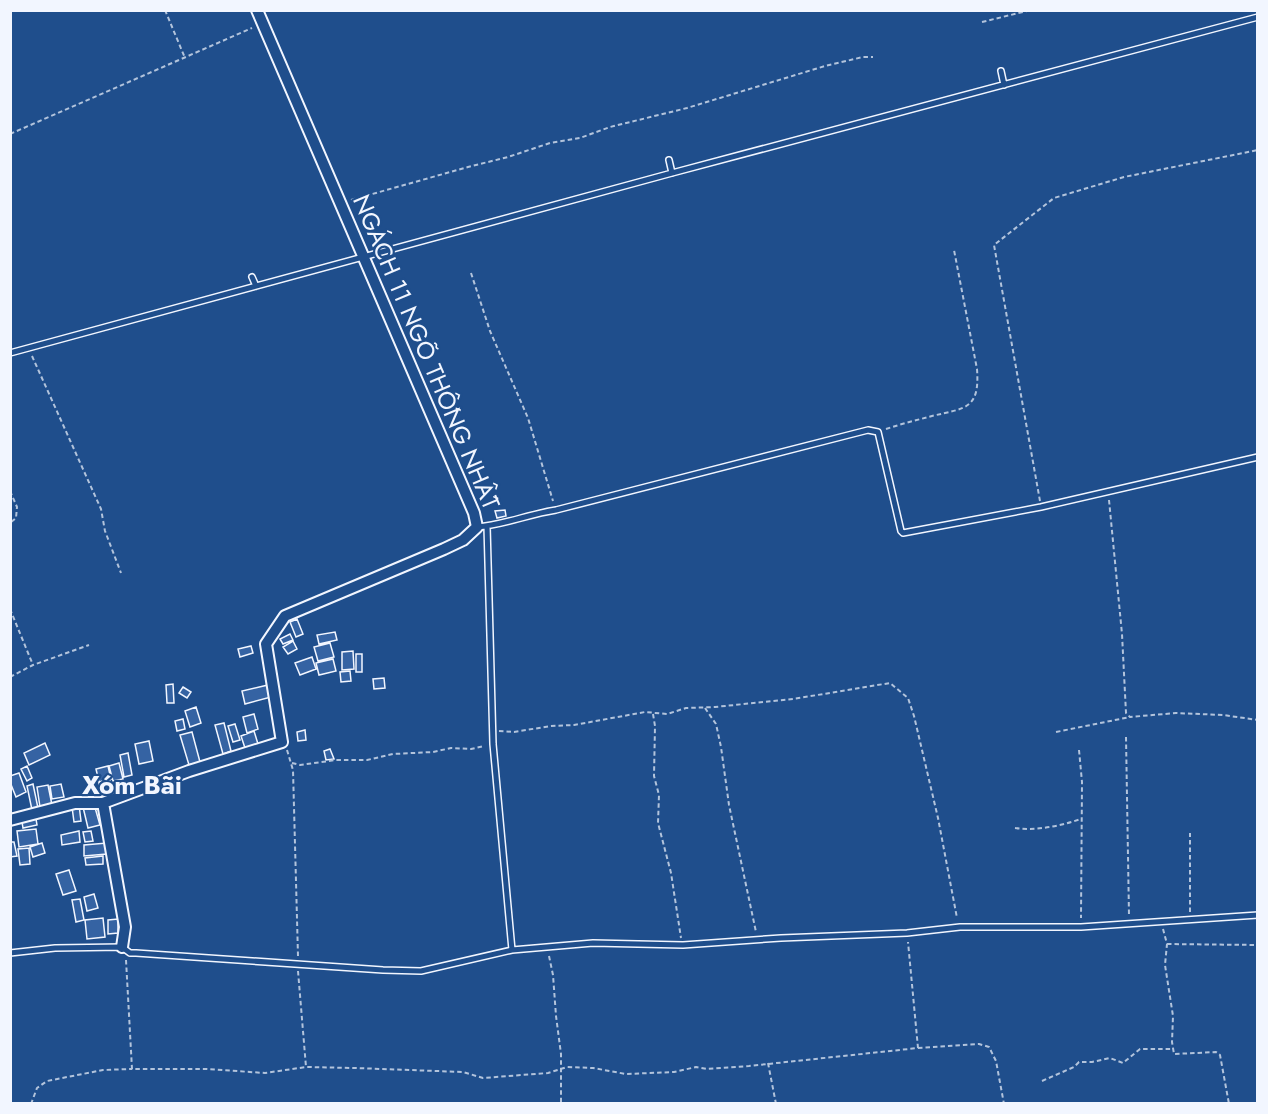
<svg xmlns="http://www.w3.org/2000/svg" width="1268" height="1114" font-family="Jost,sans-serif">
	<rect width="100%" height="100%" fill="#1f4e8c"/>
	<path fill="#3563a3" stroke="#f2f6ff" stroke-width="1.5" d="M505,510L506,516L497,518L495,511Z
		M297,619L303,634L296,637L290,622Z
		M335,632L337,640L319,644L317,635Z
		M290,634L293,640L283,644L280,639Z
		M293,641L297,649L288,654L283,647Z
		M330,643L334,657L318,661L314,647Z
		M251,646L253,653L240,657L238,649Z
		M353,651L354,669L342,670V652Z
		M356,654H362V672H356Z
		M312,657L316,669L300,675L295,663Z
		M333,659L336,671L319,675L316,663Z
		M350,671L351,681L341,682L340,672Z
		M384,678L385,688L374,689L373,679Z
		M173,684L174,703H167L166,685Z
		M268,685L271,697L245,704L242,691Z
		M183,687L191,692L187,698L179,693Z
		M196,707L201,723L190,727L185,711Z
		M254,714L258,729L247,733L243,717Z
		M183,719L185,729L177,731L175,721Z
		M224,723L231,751L223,754L215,725Z
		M235,724L240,740L233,742L228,726Z
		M305,730L306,740L298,741L297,732Z
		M254,731L258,744L245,748L241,736Z
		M192,732L200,762L189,765L180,735Z
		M149,741L153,761L139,764L135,744Z
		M45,743L50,755L29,765L24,753Z
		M330,749L334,759L326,760L324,751Z
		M128,753L132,775L124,777L120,755Z
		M119,763L123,779L113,781L109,766Z
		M27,766L32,778L27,781L21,769Z
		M108,766L111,779L99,782L96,769Z
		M19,773L26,792L16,797L10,782V776Z
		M110,781L112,794L102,796L99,783Z
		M33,784L38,808L32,810L27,786Z
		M61,784L64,797L52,799L50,786Z
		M48,785L52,805L40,807L37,787Z
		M94,804L100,825L88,828L83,807Z
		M79,805L81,821L74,822L72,807Z
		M36,819L37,825L23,828L22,822Z
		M36,829L38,844L19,847L17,831Z
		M79,831L80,842L62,845L61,835Z
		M91,831L93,841L85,842L83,832Z
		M10,842H14L17,856L10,857Z
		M42,843L45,853L33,857L30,847Z
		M107,843V854L84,856V845Z
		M29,848L30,864L20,865L18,849Z
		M103,856V864L86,865L85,858Z
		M69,870L76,891L63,895L56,874Z
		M94,894L98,908L87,911L84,897Z
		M80,899L84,920L76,922L72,900Z
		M103,918L105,937L87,939L85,920Z
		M118,919V933L108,934V920Z"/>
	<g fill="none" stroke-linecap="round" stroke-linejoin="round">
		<g stroke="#f2f6ff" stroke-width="8">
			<path id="lane" d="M1001,71L1004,85
				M669,160L672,173
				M252,277L256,286
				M10,353L672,173L1258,17
				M487,526L493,744L512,950
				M477,527C504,525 529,514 556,510L868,430L878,432L901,531L903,533L1041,507L1258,457
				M10,953L55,948L122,947L130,953H136L383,970L421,971L512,950L593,943L683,945L781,938L907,933L960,927H1081L1258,915"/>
		</g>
		<g stroke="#f2f6ff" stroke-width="14">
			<path id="street" d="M103,803L125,927L122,947
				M10,820L75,803H103L189,771L282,742L266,644L285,616L444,549L463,540L477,527L474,513L257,10"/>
		</g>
		<path stroke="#b3c4dc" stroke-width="2" stroke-dasharray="4.5 3" stroke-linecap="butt" d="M165,10L185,58
			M982,22L1031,10
			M10,134L252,28
			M351,200L468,167L508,157L550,143L580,138L610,127L687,108L825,66L863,57H873
			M471,273L490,331L528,418L553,501
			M32,356L101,509L105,531L121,573
			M886,429C901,424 917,420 932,416C965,408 980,410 977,369L954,250
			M10,491L17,507L16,518L10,523
			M1109,500L1122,634L1126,713L1130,717L1176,713L1223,715L1258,720
			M1040,501L994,245L1054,198L1124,177L1258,150
			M10,609L33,665
			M10,677L33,665L89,645
			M705,708L716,724L721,747L729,805L756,932
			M653,714L655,726L654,776L659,795L658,823L671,873L681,938
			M499,731L514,732L551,726L574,725L645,712L667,714L686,708L715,707L793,699L890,683L908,698L914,716L938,818L957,918
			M1056,732L1130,717
			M1126,737L1129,916
			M287,750L293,770L298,956
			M1079,750L1082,782L1081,918
			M292,763L300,765L336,760H367L393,754L433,752L451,748L471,749L484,746
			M1015,828C1037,831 1060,826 1081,819
			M1190,912V833
			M1163,929L1167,944L1165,965L1173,1016L1172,1042L1174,1054L1216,1052L1220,1055L1229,1104
			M1167,944L1258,945
			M549,956L553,975L556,1016L561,1054V1104
			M126,960L132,1069H206L265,1073L306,1067L355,1068L463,1072L483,1078L548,1073L567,1067L593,1068L626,1074L674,1072L696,1067L707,1069L749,1066L918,1048L908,942
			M298,971L306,1067
			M918,1048L979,1044L989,1047L996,1061L1004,1104
			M768,1063L776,1104
			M1042,1081L1074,1067L1079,1062H1092L1110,1058L1123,1063L1140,1049H1172
			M31,1104L37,1088L47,1081L103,1070L132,1069"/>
		<use href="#lane" stroke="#1f4e8c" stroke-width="5"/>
		<use href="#street" stroke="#1f4e8c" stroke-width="10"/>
	</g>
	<g text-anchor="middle" stroke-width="4.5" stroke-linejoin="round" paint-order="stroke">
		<g font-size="24" fill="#f2f6ff" stroke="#1f4e8c">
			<text transform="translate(426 352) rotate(67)" y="8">NGÁCH 11 NGÕ THỐNG NHẤT</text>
		</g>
		<g font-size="26" font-weight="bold" fill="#f2f6ff" stroke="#1f4e8c">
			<text x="132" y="794">Xóm Bãi</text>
		</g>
	</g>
	<rect width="1268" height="1114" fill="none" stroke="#f2f6ff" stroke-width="24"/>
</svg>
